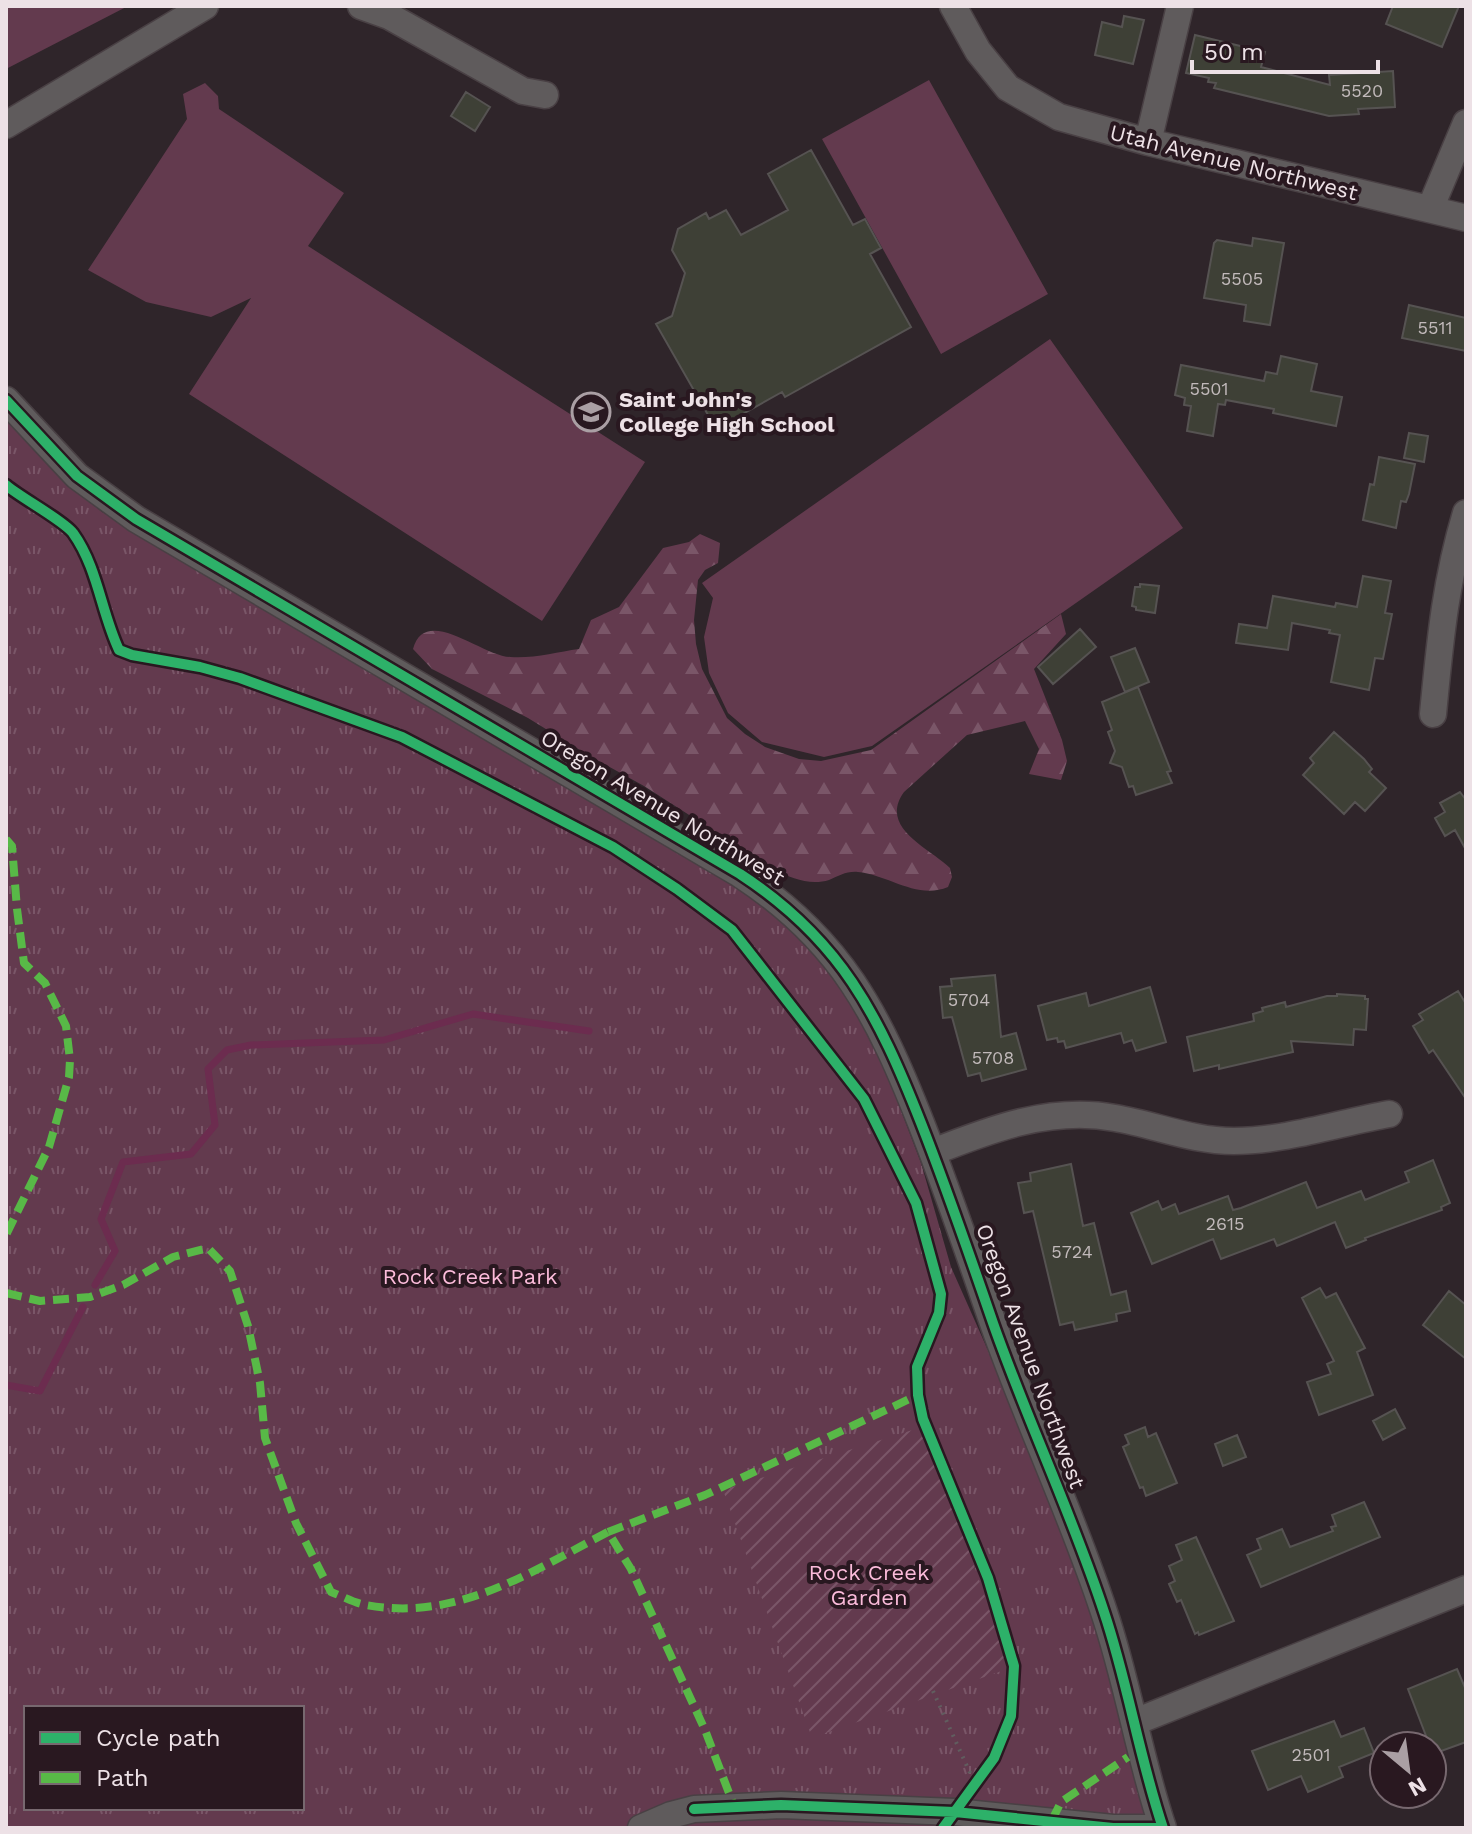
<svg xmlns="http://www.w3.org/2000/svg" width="1472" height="1834" font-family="'Work Sans',sans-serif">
	<defs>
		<pattern id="forest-firs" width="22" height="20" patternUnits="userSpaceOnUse" patternTransform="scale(2)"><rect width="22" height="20" fill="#633a4e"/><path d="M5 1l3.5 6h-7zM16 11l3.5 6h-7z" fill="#7a5668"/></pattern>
		<pattern id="park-tufts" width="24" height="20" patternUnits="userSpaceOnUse" patternTransform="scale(2)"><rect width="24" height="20" fill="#633a4e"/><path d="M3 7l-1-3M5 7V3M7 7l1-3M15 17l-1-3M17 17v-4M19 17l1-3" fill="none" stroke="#7a5668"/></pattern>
		<pattern id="garden-furrows" width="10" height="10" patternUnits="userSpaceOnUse" patternTransform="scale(2)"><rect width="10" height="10" fill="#633a4e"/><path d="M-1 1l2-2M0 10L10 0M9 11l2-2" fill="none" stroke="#7a5668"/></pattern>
	</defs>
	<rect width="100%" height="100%" fill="#2f252a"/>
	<path fill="url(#forest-firs)" d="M700,534L720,543L718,563L705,570L698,580L694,620L696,644L702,669L727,718L745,734L765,747L799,759L821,761L871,750L1061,614L1066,634L1034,669L1062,740L1067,761L1061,780L1029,774L1039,749L1025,721L967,735L904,792C878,828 930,848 950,868L952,877L948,887C917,900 889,875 858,872C846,871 839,876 829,880C810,886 791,878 775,870L644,786L588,755L528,718L432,669L413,649C425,604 482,656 510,657C532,659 557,652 579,649L591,620L619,607L663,548L689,542Z"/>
	<path fill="url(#park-tufts)" fill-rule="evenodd" d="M6,420L62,480L102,512L688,851L760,901L828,966L866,1029L889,1079L921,1163L951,1267L1002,1382L1090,1601L1151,1828H6ZM26,1708H302V1808H26Z"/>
	<path fill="url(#garden-furrows)" d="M925,1426L1010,1668L812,1738L723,1490Z"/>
	<path fill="#633a4e" d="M6,6H128L6,69Z
		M929,80L1048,294L941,354L822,139Z
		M205,83L218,96L219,109L344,193L308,246L645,462L542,621L189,394L251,298L211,317L146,302L88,270L187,119L183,94Z
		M1050,339L1183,528L872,746L824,757L762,742L728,713L709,673L704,637L713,598L702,583Z"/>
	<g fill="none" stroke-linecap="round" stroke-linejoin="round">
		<path stroke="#6c2c4f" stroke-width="7" d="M95,1285L115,1251L101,1219L123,1162L191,1154L215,1125L208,1069L227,1050L251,1045L384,1040L473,1014L589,1031
			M6,1385L40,1391L83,1307"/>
	</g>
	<path fill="#3e4036" stroke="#565352" stroke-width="2" d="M1393,6H1459L1442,47L1386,24Z
		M1124,16L1144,20L1133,64L1095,55L1102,22L1122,27Z
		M1195,35L1265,52L1261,67L1330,85L1329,75L1393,71L1395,107L1358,109L1359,114L1329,116L1214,88L1216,83L1208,82L1209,78L1186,73Z
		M466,92L490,107L475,131L451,116Z
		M811,150L853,225L865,219L881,248L870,254L911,327L785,397L782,392L716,429L656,324L672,316L685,273L672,250L678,229L706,213L709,219L726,210L741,235L788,210L768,174Z
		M1253,238L1284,243L1270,325L1244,321L1246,305L1204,298L1214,243L1217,240L1252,246Z
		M1409,305L1466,318V351L1402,338Z
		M1281,356L1317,364L1311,391L1342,397L1336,426L1273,413L1274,409L1226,400L1225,405L1218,404L1213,436L1187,431L1191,406L1184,405L1185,398L1175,395L1181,365L1264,381L1266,372L1277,374Z
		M1409,433L1428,436L1424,462L1404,458Z
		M1379,457L1415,464L1409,494L1406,502L1401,501L1396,528L1363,520L1370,484L1374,485Z
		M1363,576L1391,581L1385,613L1392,614L1383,659L1375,658L1369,690L1331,682L1340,635L1329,633L1330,630L1292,623L1288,650L1236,643L1239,624L1267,628L1273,596L1335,607L1336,603L1357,607Z
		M1140,584L1159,586L1155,613L1136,610V607L1132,606L1135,587H1140Z
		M1080,629L1096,647L1053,684L1038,667Z
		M1135,648L1149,682L1125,692L1111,657Z
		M1138,687L1171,771L1167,772L1172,783L1136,795L1133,786L1129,787L1122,767L1110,763L1115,751L1108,732L1112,730L1102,702Z
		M1334,732L1364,759L1372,769L1369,772L1386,788L1365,811L1355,802L1344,814L1303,775L1314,763L1310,758Z
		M1460,792L1466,800V850L1455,830L1445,836L1435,818L1445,812L1440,803Z
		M995,975L1001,1037L1016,1033L1026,1069L982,1081L980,1073L968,1076L952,1017L943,1018L940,987L952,986L951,979Z
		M1150,987L1166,1042L1136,1051L1132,1040L1124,1043L1121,1033L1066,1048L1064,1041L1058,1042L1057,1038L1047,1040L1038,1006L1086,993L1089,1006Z
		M1458,991L1466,1004V1099L1433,1050L1429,1053L1413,1026L1423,1020L1419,1014Z
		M1337,994L1365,996V999H1368L1366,1030L1354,1029L1353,1045L1291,1041L1293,1052L1219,1069V1065L1194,1071L1187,1037L1254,1021L1253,1014L1263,1011L1262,1008L1285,1002L1286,1007L1327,996H1337Z
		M1433,1160L1450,1203L1441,1207L1442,1210L1365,1238L1366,1240L1346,1248L1335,1222L1277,1246L1274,1239L1221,1259L1213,1239L1152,1264L1131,1213L1158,1201L1162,1210L1175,1204L1179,1214L1228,1196L1233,1210L1241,1208L1306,1182L1317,1208L1361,1191L1365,1200L1409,1182L1405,1172Z
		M1071,1164L1083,1226L1094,1223L1111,1295L1126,1291L1130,1311L1116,1314L1117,1321L1075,1330L1073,1322L1060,1325L1033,1211L1024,1213L1018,1183L1031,1181L1030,1173Z
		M1320,1288L1326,1298L1336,1293L1365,1348L1357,1352L1373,1395L1319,1415L1307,1382L1331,1374L1327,1364L1334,1361L1302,1298Z
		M1449,1291L1466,1305V1359L1423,1325Z
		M1395,1409L1405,1428L1383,1440L1373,1421Z
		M1145,1427L1148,1437L1156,1433L1177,1483L1146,1496L1143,1487L1140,1488L1123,1447L1129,1444L1125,1435Z
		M1237,1435L1246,1457L1223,1466L1215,1444Z
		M1364,1502L1380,1537L1261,1587L1247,1555L1261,1549L1257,1539L1282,1529L1290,1547L1333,1531L1331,1527L1336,1526L1332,1515Z
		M1196,1537L1234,1621L1199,1635L1198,1632L1195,1634L1181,1600L1177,1602L1169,1584L1175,1581L1169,1566L1182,1560L1176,1545Z
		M1457,1669L1466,1690V1742L1433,1754L1408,1689Z
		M1334,1721L1341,1737L1364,1728L1374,1753L1339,1767L1343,1777L1308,1792L1301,1776L1268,1790L1252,1751Z"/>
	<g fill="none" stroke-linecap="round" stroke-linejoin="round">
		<g stroke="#494044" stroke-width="29">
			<path id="minor" d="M361,6L389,16L523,91L545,95
				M953,6L978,51L1008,88L1059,117L1148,142L1466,218
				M6,125L205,6
				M1148,142L1180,6
				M1430,209L1466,123
				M6,400L77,476L136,519L740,874C841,940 878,1014 921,1123C947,1189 970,1256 993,1323C1027,1420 1072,1514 1104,1612C1128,1683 1139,1757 1163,1828
				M1433,714C1440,642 1445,583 1466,513
				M933,1152C991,1129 1051,1106 1115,1118C1156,1125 1192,1141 1234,1141C1285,1141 1339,1123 1389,1114
				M1135,1722L1466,1589
				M641,1828L671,1815L694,1809L781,1805L955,1812L1113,1828H1163"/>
		</g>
		<path stroke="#615d5f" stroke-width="4" stroke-dasharray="2 6" stroke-linecap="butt" d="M933,1691L975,1784"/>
		<use href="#minor" stroke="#5f5b5c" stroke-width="26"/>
		<path stroke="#58b947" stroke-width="8" stroke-dasharray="16 8" stroke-linecap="butt" d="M6,839L12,846L17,909L24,963L45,983L66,1026L70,1060L69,1077L49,1147L6,1235
			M6,1293L40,1301L90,1297L123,1285L173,1257L208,1248L230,1271L248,1326L260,1383L265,1438L296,1523L331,1592C342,1596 354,1603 366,1605C457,1622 530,1572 608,1532L631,1569L705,1730L734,1806
			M608,1532L705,1495L918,1395
			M1052,1820L1061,1802L1128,1757"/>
		<g stroke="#291820" stroke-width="15">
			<path id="cycleway" d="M6,400L77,476L136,519L740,874C841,940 878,1014 921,1123C947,1189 970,1256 993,1323C1027,1420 1072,1514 1104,1612C1128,1683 1139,1757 1163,1828
				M6,485C21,498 63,520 73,533C98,568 101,612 119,650L132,655L200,667L240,678L402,737L613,847L677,889L732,930L864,1099L916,1203L941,1294L939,1313L917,1367L918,1395L923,1419L988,1578L1014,1666L1011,1716L994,1758L943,1828
				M694,1809L781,1805L955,1812L1113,1828H1163"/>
		</g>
		<use href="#cycleway" stroke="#2db169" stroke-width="10"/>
	</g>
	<defs>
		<g id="school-ring" transform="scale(2)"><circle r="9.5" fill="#291820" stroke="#aa9fa4" stroke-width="1.5"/><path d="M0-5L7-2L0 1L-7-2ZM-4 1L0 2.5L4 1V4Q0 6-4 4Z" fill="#aa9fa4"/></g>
	</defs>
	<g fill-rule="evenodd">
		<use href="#school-ring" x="591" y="412"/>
	</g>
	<g text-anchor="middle" stroke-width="8" stroke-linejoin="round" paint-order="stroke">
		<g font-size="18" fill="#c1b9ba">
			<text x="1362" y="97">5520</text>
			<text x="1242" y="285">5505</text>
			<text x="1435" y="334">5511</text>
			<text x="1209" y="395">5501</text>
			<text x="969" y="1006">5704</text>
			<text x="993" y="1064">5708</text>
			<text x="1225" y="1230">2615</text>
			<text x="1072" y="1258">5724</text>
			<text x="1311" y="1761">2501</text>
		</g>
		<g font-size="22" fill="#ede1e6" stroke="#291820">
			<text transform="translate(1234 162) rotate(14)" y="8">Utah Avenue Northwest</text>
			<text transform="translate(663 807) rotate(31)" y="8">Oregon Avenue Northwest</text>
			<text transform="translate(1031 1356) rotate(70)" y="8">Oregon Avenue Northwest</text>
		</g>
		<g font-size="22" font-weight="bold" fill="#ede1e6" stroke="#291820" text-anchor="start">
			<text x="619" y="407">Saint John's<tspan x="619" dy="25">College High School</tspan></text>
		</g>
		<g font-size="22" fill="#fbbbda" stroke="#291820">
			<text x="470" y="1284">Rock Creek Park</text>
			<text x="869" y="1580">Rock Creek<tspan x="869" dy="25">Garden</tspan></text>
		</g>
	</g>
	<rect width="1472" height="1834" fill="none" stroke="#ede1e6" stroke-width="16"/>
	<rect x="24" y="1706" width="280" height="104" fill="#291820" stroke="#77686f" stroke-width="2"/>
	<rect x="40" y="1732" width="40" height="12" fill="#2db169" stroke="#77686f" stroke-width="2"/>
	<text x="96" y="1746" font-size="24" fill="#ede1e6">Cycle path</text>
	<rect x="40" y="1772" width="40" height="12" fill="#58b947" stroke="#77686f" stroke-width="2"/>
	<text x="96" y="1786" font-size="24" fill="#ede1e6">Path</text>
	<g transform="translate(1408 1770) rotate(151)"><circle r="38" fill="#291820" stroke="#77686f" stroke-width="2"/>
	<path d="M0-6L14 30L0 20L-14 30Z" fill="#aa9fa4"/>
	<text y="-12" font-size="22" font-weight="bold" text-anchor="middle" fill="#ede1e6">N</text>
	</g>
	<path d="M1192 60v12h186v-12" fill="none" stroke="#ede1e6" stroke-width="4"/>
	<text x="1204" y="60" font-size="24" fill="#ede1e6" stroke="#291820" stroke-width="6" paint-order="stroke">50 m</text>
</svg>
